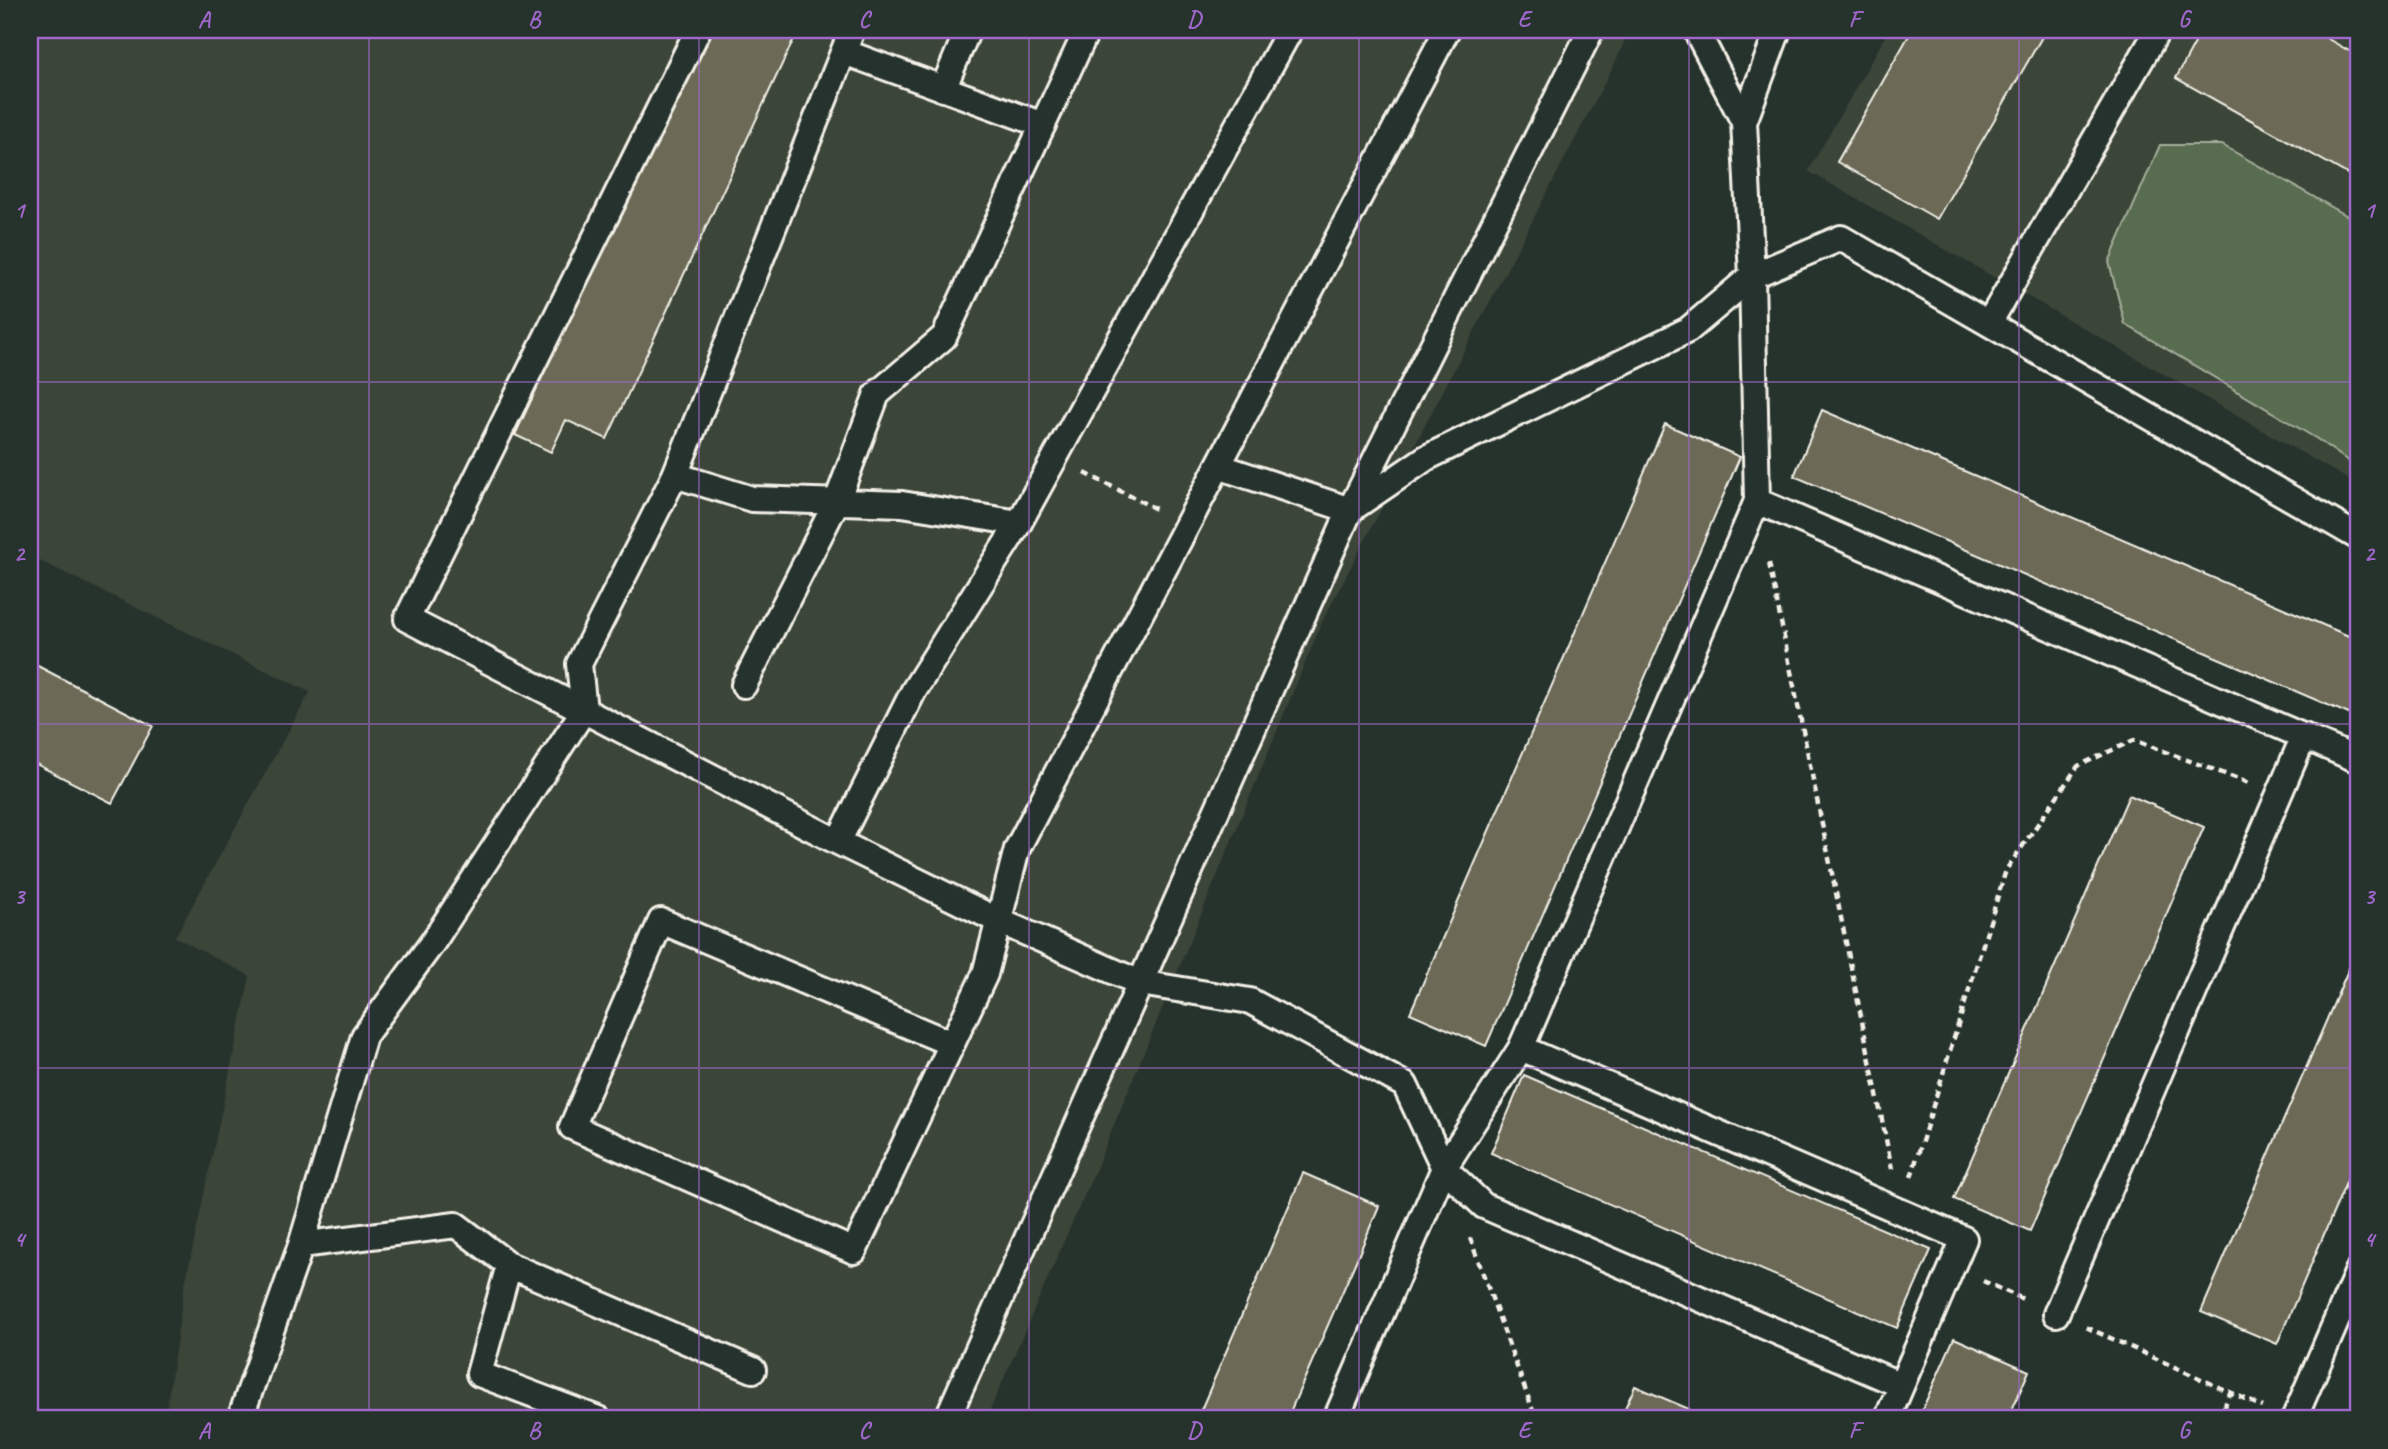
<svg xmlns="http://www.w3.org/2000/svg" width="2388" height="1449" font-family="Caveat,sans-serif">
	<rect width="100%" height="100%" fill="#26332d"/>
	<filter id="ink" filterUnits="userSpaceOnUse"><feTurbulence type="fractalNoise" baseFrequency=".0143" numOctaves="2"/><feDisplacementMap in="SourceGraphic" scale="14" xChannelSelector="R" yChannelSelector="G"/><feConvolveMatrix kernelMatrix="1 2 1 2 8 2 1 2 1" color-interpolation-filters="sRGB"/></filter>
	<g filter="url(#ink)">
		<path fill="#3b4439" d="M30,30H1629L1617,59L1322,622L1095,1171L986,1419H165L184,1289L250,976L175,937L310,692L30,556Z
			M1889,30H2358V485L1808,171Z"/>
		<path fill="#596c50" stroke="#a6ae9c" stroke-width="2" d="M2160,145H2222L2358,222V468L2317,439L2125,324L2109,262Z"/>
		<path fill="#6c6a56" stroke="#f4f1e8" stroke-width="2" d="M703,30H798L607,439L566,420L551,452L515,435Z
			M1912,30H2046L1937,219L1837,162Z
			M2202,30H2312L2358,56V180L2176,78Z
			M1822,410L2358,640V718L1794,476Z
			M1665,424L1740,457L1486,1046L1410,1013Z
			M30,662L153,726L112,803L30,761Z
			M2129,795L2204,827L2030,1231L1954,1199Z
			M2358,947V1155L2277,1344L2201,1312Z
			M1524,1075L1931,1250L1897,1328L1491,1153Z
			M1303,1173L1379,1206L1359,1254L1287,1419H1197Z
			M1954,1338L2029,1371L2008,1419H1918Z
			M1635,1386L1689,1409L1685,1419H1620Z"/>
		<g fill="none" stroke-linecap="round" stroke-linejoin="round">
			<g stroke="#f4f1e8" stroke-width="30">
				<path id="service" d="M698,30L407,619L838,842L999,921L1140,983L1250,1001L1405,1085L1444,1168L1484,1206L1901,1385
					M1696,30L1744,122
					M844,52L1043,125
					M943,89L968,30
					M1989,323L2158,30
					M1218,466L1350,510L1426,458L1688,330L1752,276L1841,238L2358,537
					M675,475L752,499L902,504L1019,523
					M1757,501L2358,760
					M744,685L837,501L877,394L944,337L1087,30
					M838,842L913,692L1019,523L1290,30
					M952,1044L661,921L572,1127L854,1251L985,974L1017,849L1447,30
					M1521,1048L1964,1239L1887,1419
					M301,1245L456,1225L509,1265L753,1370
					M509,1265L479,1374L598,1419
					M2056,1314L2304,736
					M240,1419L301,1245L364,1036L433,942L584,710L579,664L675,475L852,30
					M947,1419L1350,510L1591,30
					M1336,1419L1444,1168L1521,1048L1757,501L1752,276L1744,122L1778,30
					M2294,1419L2358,1271"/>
			</g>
			<path stroke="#f4f1e8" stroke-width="4.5" stroke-dasharray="7 5" stroke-linecap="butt" d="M1085,473L1158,510
				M1769,563L1892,1169
				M1911,1177L2006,870L2078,766L2134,740L2249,783
				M1470,1238L1536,1419
				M1983,1281L2023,1299
				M2086,1327L2263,1407
				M2219,1419L2230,1393"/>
			<use href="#service" stroke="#26332d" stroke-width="24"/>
		</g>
	</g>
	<path fill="none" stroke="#9f67cb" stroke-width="2" stroke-opacity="0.55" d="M369,30V1419M699,30V1419M1029,30V1419M1359,30V1419M1689,30V1419M2019,30V1419M30,382H2358M30,724H2358M30,1068H2358"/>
	<rect width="2388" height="1449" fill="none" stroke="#26332d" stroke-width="77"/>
	<rect x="38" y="38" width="2312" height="1372" fill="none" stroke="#9f67cb" stroke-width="2.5"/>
	<g font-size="23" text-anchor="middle" font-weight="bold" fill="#9f67cb">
		<text x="204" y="27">A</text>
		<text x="534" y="27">B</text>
		<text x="864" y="27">C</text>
		<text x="1194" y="27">D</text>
		<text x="1524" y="27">E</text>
		<text x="1854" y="27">F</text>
		<text x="2184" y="27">G</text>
		<text x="19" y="218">1</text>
		<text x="2369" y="218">1</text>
		<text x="19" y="561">2</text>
		<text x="2369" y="561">2</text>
		<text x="19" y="904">3</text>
		<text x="2369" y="904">3</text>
		<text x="19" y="1247">4</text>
		<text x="2369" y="1247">4</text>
		<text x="204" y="1438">A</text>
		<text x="534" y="1438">B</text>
		<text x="864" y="1438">C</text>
		<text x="1194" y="1438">D</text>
		<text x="1524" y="1438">E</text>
		<text x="1854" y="1438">F</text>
		<text x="2184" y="1438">G</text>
	</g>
</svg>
